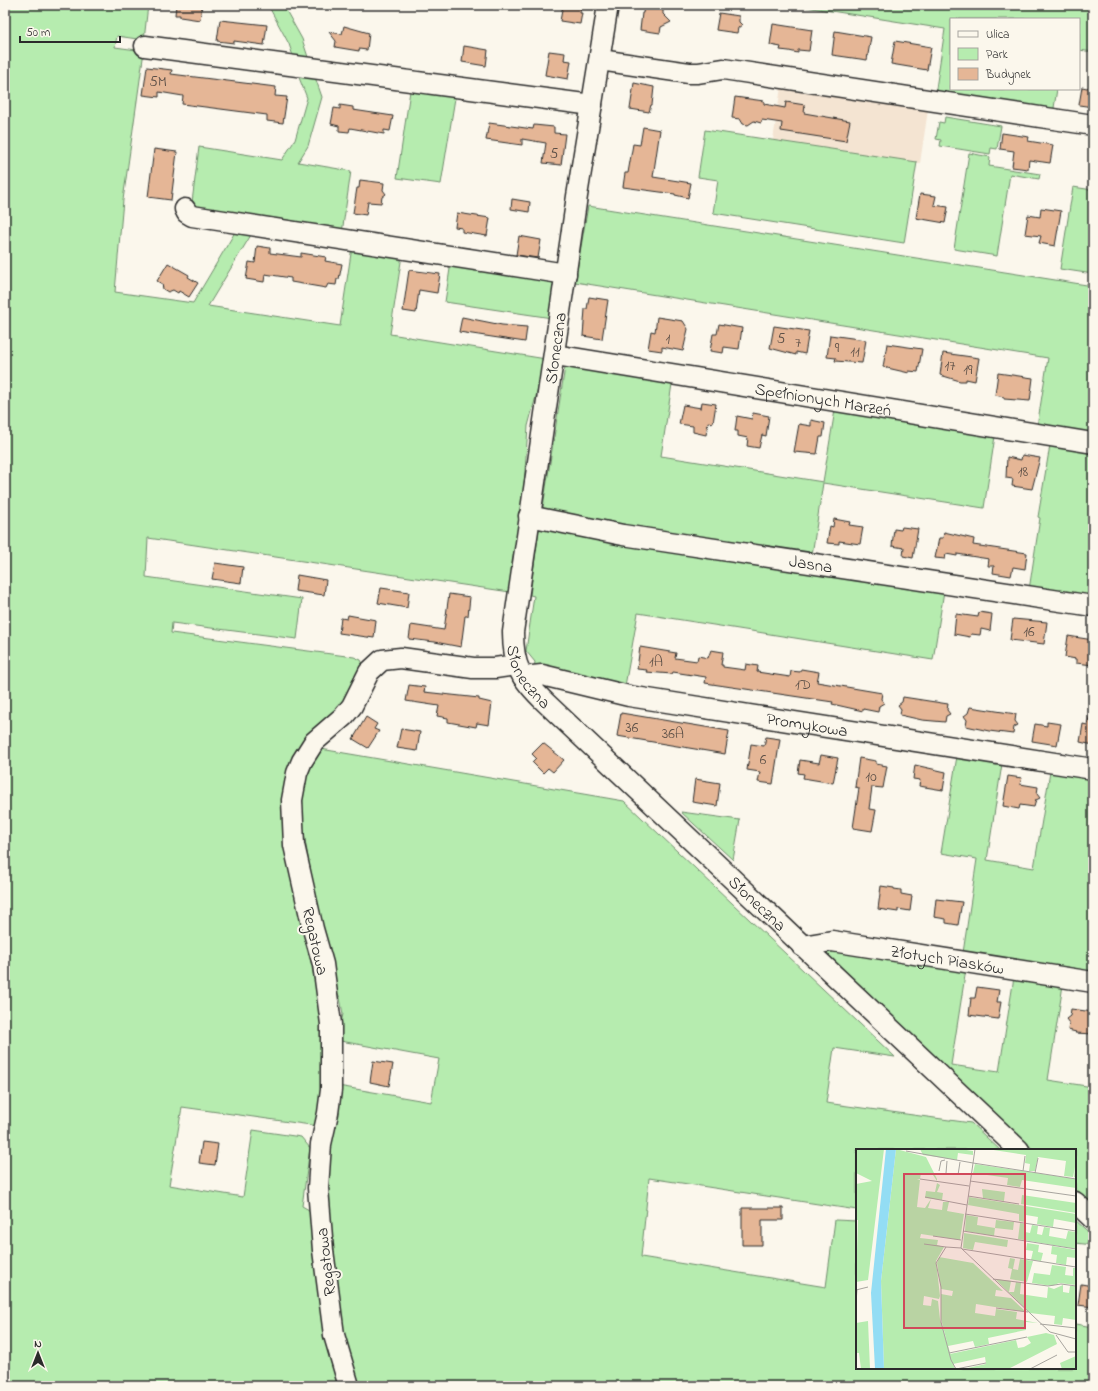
<svg xmlns="http://www.w3.org/2000/svg" width="1098" height="1391" font-family="'Indie Flower',sans-serif">
	<rect width="100%" height="100%" fill="#fbf7ec"/>
	<filter id="ink" filterUnits="userSpaceOnUse"><feTurbulence type="fractalNoise" baseFrequency=".025" numOctaves="2"/><feDisplacementMap in="SourceGraphic" scale="8" xChannelSelector="R" yChannelSelector="G"/><feConvolveMatrix kernelMatrix="1 2 1 2 8 2 1 2 1" color-interpolation-filters="sRGB"/></filter>
	<g filter="url(#ink)">
		<path fill="#f4e4d2" d="M781,87L928,110L920,163L773,140Z"/>
		<path fill="#b6ecaf" stroke="#708c6d" d="M5,5H148L144,40L117,36L115,47L144,51L123,200L115,292L193,303L238,227L254,230L208,306L340,326L352,247L402,255L390,334L546,359L528,426L522,516L510,592L148,538L146,577L302,599L297,639L172,623L171,633L354,657L361,660L365,668L355,689L303,749L289,845L323,1026L326,1054L318,1126L182,1107L169,1185L243,1197L253,1130L301,1137L310,1148L302,1206L309,1210L316,1221L343,1386H5Z
			M268,5H283L302,39L309,60L295,62L289,44Z
			M793,5H1093V52L1079,50V19H951V89H1057L1053,114L935,95L945,29Z
			M298,75L315,77L322,97L308,146L298,162L351,171L342,233L191,210L199,147L282,160L295,140L307,98Z
			M430,88L456,92L441,184L397,178L410,91Z
			M945,117L1001,126L997,149L991,148L990,154L940,146L941,140L936,139L939,122L944,123Z
			M705,130L917,162L904,243L713,213L718,180L698,177Z
			M969,153L990,157L989,166L1040,174L1039,179L1010,174L997,256L954,249Z
			M1073,187L1093,190V274L1060,269Z
			M588,206L1093,286V435L1037,427L1048,358L575,282Z
			M451,262L558,279L552,318L445,302Z
			M565,367L672,384L661,456L823,482L835,410L995,436L984,508L823,483L812,555L548,513L543,507Z
			M1050,445L1093,452V600L1029,590L1040,518L1038,517Z
			M539,529L944,591L933,660L638,613L625,686L534,668L535,662L526,651L534,596L530,595Z
			M315,748L624,801L895,1057L834,1048L826,1103L971,1123L1000,1150H857V1210L649,1178L641,1257L826,1287L835,1220L857,1221V1368H1075V1324L1093,1327V1386H356L343,1332L324,1178L338,1086L431,1102L439,1059L335,1040L340,1027L343,1014L340,998L327,970L299,804L309,758Z
			M957,756L1002,764L987,860L1034,868L1050,772L1093,778V974L963,953L977,859L941,853Z
			M681,812L740,820L733,860Z
			M830,949L966,969L951,1065L999,1072L1014,977L1063,985L1048,1080L1093,1087V1205L1075,1188V1150H1034L826,953Z
			M1075,1220L1093,1236V1245L1075,1243Z"/>
		<path fill="#e5b696" stroke="#2b2b2b" d="M176,5H202L200,20L180,17V15H175Z
			M563,5H581L580,13H582L580,24L560,21Z
			M644,5H663V14L671,22L661,27L660,33L640,30L642,13H643Z
			M719,13L739,16V22L742,25L738,28L737,33L716,30Z
			M220,20L267,25L264,45L234,41V43L217,41Z
			M773,24L812,30L809,51L798,50V53L789,51L780,50L781,47L770,45Z
			M344,26L369,33L367,50L359,49V51L335,47L336,41L329,32L342,34Z
			M835,31L871,37L867,60L832,55Z
			M895,41L931,47L927,70L891,64Z
			M464,46L488,50L486,66L462,62Z
			M549,51L565,53L564,60L571,61L568,79L545,75Z
			M147,67L172,70L171,74L276,87L275,96L287,97L283,123L267,121V115L182,104L183,96L159,92V97L143,95Z
			M634,83L654,87L652,105H651L649,112L630,109Z
			M1093,85V107L1079,105L1082,87L1087,88Z
			M735,97L764,101V104L785,108L786,102L805,105L804,113L850,121L846,141L781,131L782,123L762,120L761,123L754,121L748,125L743,124L740,119L732,118Z
			M340,105L353,107V110L393,116L390,131L384,130V134L350,128L349,132L339,131V126L331,124L334,108L340,109Z
			M489,123L533,129L534,125L554,127V133L565,134L561,165L543,163L546,143L522,139V145L486,140Z
			M643,127L660,130L653,177L691,183L688,198L675,195V194L623,187L625,173H628L633,144L640,145Z
			M1002,133L1029,137L1028,141L1053,145L1050,163L1029,160L1028,169L1012,167L1014,151L1000,149Z
			M154,149L177,152L171,200L148,197Z
			M360,180L384,183L383,190L386,194L382,197L381,203L368,202L366,215L353,213L357,188H359Z
			M920,194L936,196L934,205L948,207L945,223L916,218Z
			M512,199L530,202L529,212L511,209Z
			M1041,208L1061,211L1055,246L1039,243L1041,236L1025,234L1028,215L1040,217Z
			M457,213L490,218L487,236L462,232V228L455,227Z
			M519,236L541,240L538,258L516,255Z
			M257,246L270,248V253L301,257V253L326,257L325,261L342,264L339,279H337L336,285L328,284L326,288L291,282V278L265,274L264,282L246,279L249,262L255,263Z
			M168,263L189,275L188,277L198,283L189,297L179,291L178,293L173,290L168,292L163,289L162,284L157,281Z
			M409,270L440,274L437,293L419,290L416,313L403,311Z
			M589,297L608,300L602,339L583,336L585,309H587Z
			M462,317L502,325L527,327L525,342L459,332Z
			M657,317L683,321L688,329L683,351L662,347V351L648,349L651,331L655,332Z
			M719,324L742,328L739,349L724,347L723,353L710,351L713,334H717Z
			M774,326L809,331L805,354L796,352V355L770,348Z
			M830,335L866,340L862,363L835,361L836,358L827,357Z
			M887,344L922,349L918,372L909,371V373L883,367Z
			M943,353L979,358L975,381L966,379V381H960L940,375Z
			M998,373L1033,378L1030,401L1004,399V397L995,395Z
			M702,402L716,404L713,423L708,422L706,435L693,432V426L679,424L683,405L701,408Z
			M753,413L769,416L766,436L762,435L759,448L747,446L748,438L738,436V431H735L737,416L752,419Z
			M811,420L825,423L823,437H820L817,454L794,452L799,424L811,426Z
			M1022,455L1040,458L1032,489L1012,486L1013,479L1006,478L1007,457L1021,460Z
			M834,519L850,522L849,525L863,527L860,544L839,541V544L827,543L830,526L833,527Z
			M902,527L918,529L913,558L903,556L904,548L892,546L894,529L901,530Z
			M944,532L974,539L973,545L1027,553L1025,569L1013,567L1011,576L993,573L994,566H988L989,559L957,554V556L946,554L945,559L935,558L939,538H943Z
			M215,563L243,567L241,583L212,579Z
			M297,575L326,580L324,595L295,591Z
			M381,588L409,592L407,608L378,603Z
			M449,594L470,597L468,616H465L461,647L435,642L409,639L411,625L444,630Z
			M979,612L992,614L990,631L981,629L980,635L971,634L970,637L954,634L956,614L978,617Z
			M348,615L376,620L374,638L339,633L341,618L347,619Z
			M1013,619L1047,622L1044,644L1010,640Z
			M1068,636L1093,640V665L1076,663V659L1065,657Z
			M640,647L676,653L675,658L697,661L698,656L708,658L711,650L723,652L721,665H723V667L745,670L746,664L758,666L757,672L790,677L791,671L800,672L801,669L819,672L817,682L882,693L881,699L884,703L879,706L878,712L863,709V711L832,704L833,702L705,683L706,677L673,672L672,674L646,672L647,670L637,669Z
			M409,685L425,687L424,692L479,698V700L492,703L489,725L477,723L476,727L448,722V718L437,716L439,706L406,701Z
			M903,697L948,704L947,710L950,714L946,716L945,722L922,720L900,715L901,709L898,705L902,702Z
			M970,707L1016,714L1015,721L1018,725L1014,727L1013,734L989,731L966,726L967,720L964,716L968,713Z
			M621,713L729,731L725,754L617,736Z
			M1090,714L1093,715V745L1080,742L1083,724L1087,725Z
			M366,717L377,724L374,729L379,731L368,748L353,739Z
			M1047,722L1061,724L1057,745L1032,741L1035,724L1047,726Z
			M401,729L420,732L417,751L397,748Z
			M766,737L780,739L773,784L758,782L760,772L747,770L751,744L764,746Z
			M543,743L564,760L553,772L548,768L543,773L532,762L536,758L532,754Z
			M821,755L838,758L833,783L803,778L804,774L798,773L800,760L819,763Z
			M859,758L876,761V764L887,766L883,788L872,787L869,809L876,810L872,831L853,828L859,788L855,787Z
			M915,765L946,772L943,790L919,786L920,780L913,779Z
			M1008,776L1022,778L1020,784L1038,787L1037,794L1040,798L1036,800L1034,807L1020,805L1019,809L1003,806Z
			M695,779L720,783L717,806L692,802Z
			M881,886L894,888V889L901,890V894L912,896L910,911L898,909V912L878,909Z
			M936,899L962,902L958,925L946,923V919L934,917Z
			M977,987L999,990L997,1002H1001L998,1019L969,1015L971,998H975Z
			M1071,1009L1093,1012V1034L1075,1033L1076,1032L1068,1030L1069,1023L1066,1019L1070,1016Z
			M373,1061L393,1064L389,1086L370,1082Z
			M202,1142L218,1144L215,1165L199,1163Z
			M742,1208H783V1220H762V1245H742Z
			M1081,1284L1093,1286V1307L1078,1305Z"/>
		<g fill="none" stroke-linecap="round" stroke-linejoin="round">
			<g stroke="#2b2b2b" stroke-width="23">
				<g id="minor">
					<path id="s1" d="M608,5L577,196L513,632C513,667 521,679 546,703L1019,1150"/>
					<path d="M145,46L592,105"/>
					<path d="M600,60L689,73H698L723,69L1093,125"/>
					<path d="M185,209L187,213L192,216L566,274"/>
					<path id="s2" d="M555,355L1093,443"/>
					<path id="s3" d="M529,516L623,535L1093,606"/>
					<path id="s4" d="M523,677L542,675L629,696L1093,769"/>
					<path id="s5" d="M802,946L832,941L1093,982"/>
					<path d="M1075,1202L1093,1219"/>
					<path d="M349,1386L334,1335L323,1250L318,1188L321,1144L328,1113L331,1090V1024L323,964L313,929L294,845L292,800L297,773L302,761L314,742L344,716L352,706L369,672L382,660L401,658L473,668H495L516,665"/>
				</g>
			</g>
			<use href="#minor" stroke="#fbf7ec" stroke-width="20"/>
		</g>
	</g>
	<g text-anchor="middle" stroke-width="4" stroke-linejoin="round" paint-order="stroke">
		<g font-size="15" fill="#5a4e46">
			<text x="158" y="86">5M</text>
			<text x="554" y="158">5</text>
			<text x="668" y="343">1</text>
			<text x="781" y="343">5</text>
			<text x="798" y="347">7</text>
			<text x="837" y="352">9</text>
			<text x="855" y="356">11</text>
			<text x="950" y="370">17</text>
			<text x="968" y="374">19</text>
			<text x="1023" y="476">18</text>
			<text x="1029" y="636">16</text>
			<text x="656" y="666">1A</text>
			<text x="803" y="689">1D</text>
			<text x="632" y="732">36</text>
			<text x="673" y="738">36A</text>
			<text x="763" y="764">6</text>
			<text x="871" y="781">10</text>
		</g>
		<g font-size="17" fill="#2b2b2b" stroke="#fbf7ec">
			<text transform="translate(555 348) rotate(-82)" y="6">Słoneczna</text>
			<text dy="6" stroke="none"><textPath href="#s2" startOffset="272">Spełnionych Marzeń</textPath></text>
			<text dy="6" stroke="none"><textPath href="#s3" startOffset="286">Jasna</textPath></text>
			<text dy="6" stroke="none"><textPath href="#s1" startOffset="683">Słoneczna</textPath></text>
			<text dy="6" stroke="none"><textPath href="#s4" startOffset="289">Promykowa</textPath></text>
			<text dy="6" stroke="none"><textPath href="#s1" startOffset="1007">Słoneczna</textPath></text>
			<text transform="translate(316 941) rotate(77)" y="6">Regatowa</text>
			<text dy="6" stroke="none"><textPath href="#s5" startOffset="147">Złotych Piasków</textPath></text>
			<text transform="translate(325 1262) rotate(-97)" y="6">Regatowa</text>
		</g>
	</g>
	<g transform="translate(856 1149)">
		<rect width="220" height="220" fill="#fbf7ec"/>
		<path d="M0,0H28L12,131L0,133L2,71H0V35L16,32L0,24ZM40,0L70,8L81,30V32L77,26L65,24L64,30H61L64,31L61,58L69,59L75,50L72,59L86,61L87,53H93L91,62L108,65L104,91L65,85L64,89L82,91L81,96L88,98L80,112L84,147L83,150L68,147L67,156L75,157L76,150L82,152L84,170L99,220H28L25,132ZM64,0H104L117,2V6L102,4L101,11L67,6ZM131,0H220V29L218,28L219,18L217,28L208,27L210,12L182,8L179,22H173L174,15L169,14L170,6ZM119,15L220,30V39L166,31L164,38L151,36L152,29L117,24ZM81,34L84,36L81,43L87,44L86,51L69,49L70,42L79,43ZM126,40L149,43L148,52L127,49ZM166,46L220,54V64L165,55ZM113,48L220,65V74L198,70L197,78L181,75L182,68L170,66L169,73L163,72V65L112,56ZM110,66L122,68L121,76L139,79L140,71L158,73L157,81L139,79L138,87L109,82ZM164,74L170,75L169,83L174,84L176,76L182,77L181,85L186,86L188,78L194,79L193,87L210,90L212,82L220,83V100L162,90ZM108,84L152,91L151,98L119,93L117,101L107,99ZM171,94L183,96L182,103L187,104L185,112L175,111L177,102L170,101ZM196,97L220,101V109L211,108L210,116L200,114L201,106L195,105ZM83,108L117,114L147,142L140,141L139,147L155,149L170,163L120,155L119,164L139,167L140,160L161,163L160,170L182,174L170,173V181L132,189L133,195L119,198L117,192L92,197L85,170V145L96,147L97,142L85,140L81,114ZM154,109L159,110L157,120L162,121L164,110L177,112L171,133L154,130L156,120L152,119ZM196,116L210,118L209,126L217,127V119H220V136L203,134L196,137L176,134L178,124L194,126ZM139,130L155,132L153,143H158L160,133L165,134L164,145L191,149L192,138L198,140L207,136V143L213,144L214,137H220V171L207,169L206,176L198,175L199,167L174,164ZM12,172L14,220H5L3,204H0V174ZM190,184L198,186L201,195L152,220H107L130,215L129,208L97,215L94,205L160,191L162,199L168,198L175,194L171,188ZM220,207V219L206,220L204,214Z" fill="#b6ecaf"/>
		<path d="M30,0H40L25,132L28,220H19L15,144Z" fill="#93ddf4"/>
		<path fill="none" stroke="#a8a59f" stroke-width="1" d="M119,0L105,99L194,183L220,190M50,2L117,14M117,14L220,30M83,22L85,12L89,11M167,22L169,7M90,24L91,12M179,24L182,9M102,26L104,13M64,30L113,37M114,32L220,47M112,47L163,55M69,48L111,56M109,65L220,82M107,82L220,100M77,87L105,91M68,95L90,98M106,100L220,118M137,130L192,137L205,135L220,137M0,141L12,138M0,154L1,140M140,159L172,163M184,175L220,179M200,186L212,203H220M93,204L171,188M100,220L95,211L85,173V138L80,114L90,98L105,99M100,220L130,214M174,220L201,206"/>
		<path fill="#d1495b" fill-opacity="0.15" stroke="#d1495b" stroke-width="2" d="M48,25H169V179H48Z"/>
		<rect width="220" height="220" fill="none" stroke="#2b2b2b" stroke-width="2"/>
	</g>
	<rect width="1098" height="1391" fill="none" stroke="#fbf7ec" stroke-width="20"/>
	<rect x="10" y="10" width="1078" height="1371" fill="none" stroke="#2b2b2b" stroke-width="1.5" filter="url(#ink)"/>
	<rect x="950" y="18" width="130" height="72" fill="#fbf7ec" stroke="#a8a59f"/>
	<rect x="958" y="31" width="20" height="6" fill="#fbf7ec" stroke="#a8a59f"/>
	<text x="986" y="38" font-size="12" fill="#2b2b2b">Ulica</text>
	<rect x="958" y="48" width="20" height="12" fill="#b6ecaf" stroke="#a8a59f"/>
	<text x="986" y="58" font-size="12" fill="#2b2b2b">Park</text>
	<rect x="958" y="68" width="20" height="12" fill="#e5b696" stroke="#a8a59f"/>
	<text x="986" y="78" font-size="12" fill="#2b2b2b">Budynek</text>
	<g transform="translate(38 1353)" stroke="#fbf7ec" stroke-width="3" paint-order="stroke">
	<path d="M0-3L7 15L0 10L-7 15Z" fill="#2b2b2b"/>
	<text y="-6" font-size="11" font-weight="bold" text-anchor="middle" fill="#2b2b2b">N</text>
	</g>
	<path d="M20 36v6h100v-6" fill="none" stroke="#2b2b2b" stroke-width="2"/>
	<text x="26" y="36" font-size="12" fill="#2b2b2b" stroke="#fbf7ec" stroke-width="3" paint-order="stroke">50 m</text>
</svg>
